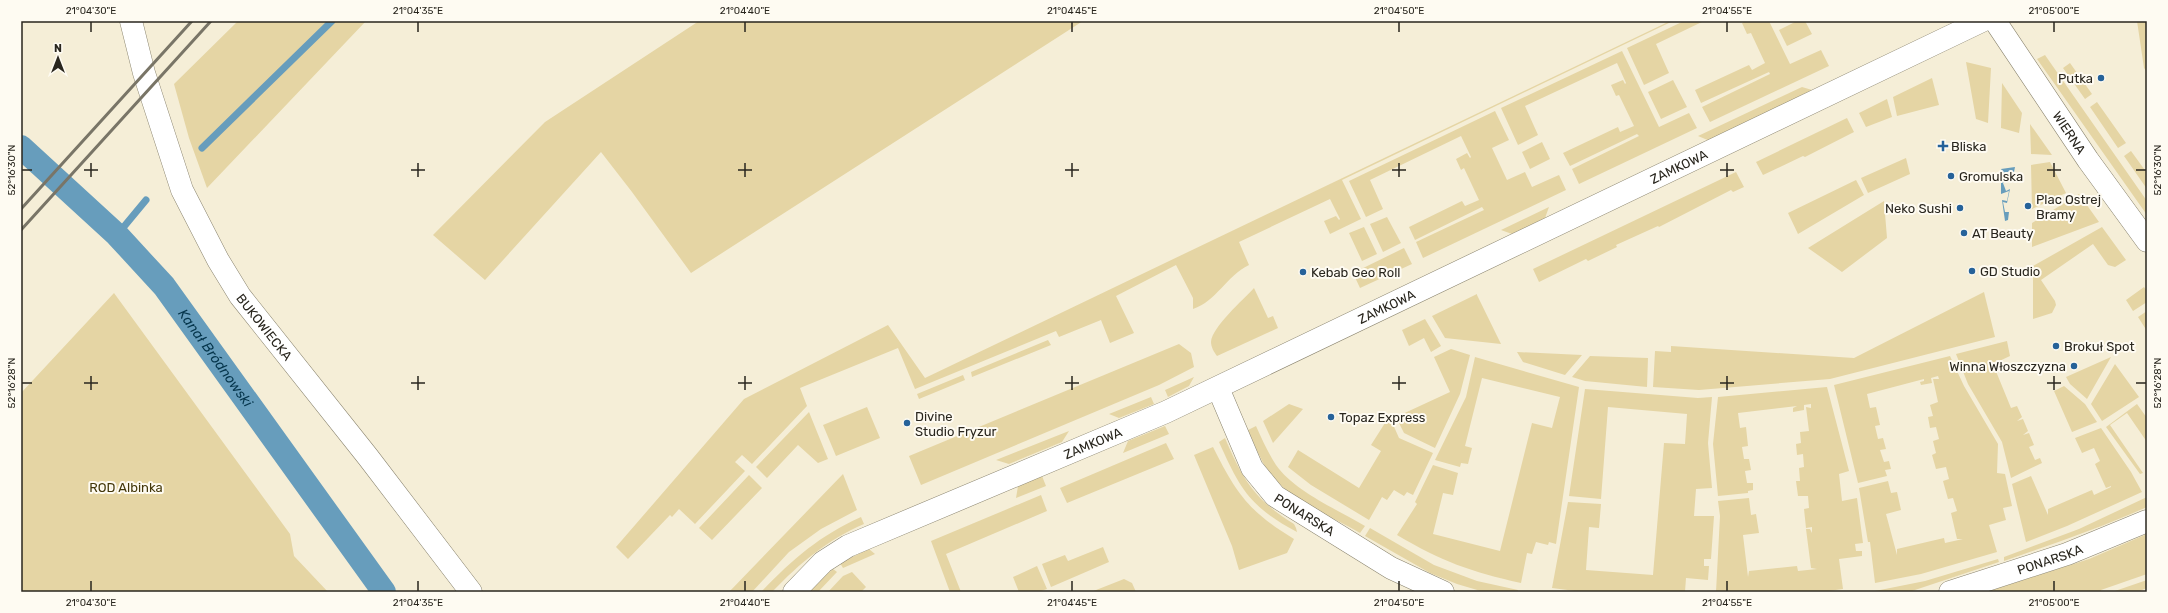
<svg xmlns="http://www.w3.org/2000/svg" width="2168" height="613" font-family="Rubik,sans-serif">
	<rect width="100%" height="100%" fill="#f5eed7"/>
	<path fill="#e5d5a4" d="M238,21H366L207,188L189,138L174,84Z
		M699,21H1083L691,273L632,192L601,152L485,280L433,235L545,122Z
		M1670,21H1673L1342,180L1361,219L1330,234L1324,221L1336,216L1339,220L1340,219L1330,199L1239,242L1249,265C1226,276 1217,301 1193,309V298L1176,265L1116,296L1134,333L1110,343L1101,320L1059,337L1056,331L915,389L898,348L800,388L807,406L752,464L742,455L735,462L745,471L695,524L679,509L672,517L670,515L628,559L616,547L744,399L888,325L925,378Z
		M1684,21H1704L1656,44L1669,73L1644,85L1627,48Z
		M1746,21H1769L1790,64L1821,50L1829,66L1710,122L1702,107L1770,74L1769,72L1701,103L1695,90L1749,65L1752,70L1765,63L1751,33L1747,34L1742,23Z
		M1797,21H1805L1812,34L1787,46L1779,30Z
		M2137,21H2147V72L2144,68Z
		M1622,51L1659,127L1689,113L1697,128L1579,184L1572,169L1639,136L1637,134L1570,166L1563,153L1618,127L1620,132L1634,126L1619,95L1616,96L1611,85L1623,80L1625,84L1626,83L1617,63L1525,106L1538,135L1518,145L1501,108Z
		M2045,55L2147,201V215L2037,59Z
		M1966,62L1991,68L1988,123L1976,119Z
		M2070,63L2092,94L2085,99L2063,68Z
		M1932,78L1939,105L1897,116L1893,97Z
		M1673,80L1687,107L1661,119L1648,92Z
		M2002,83L2022,113L2019,133L2001,128Z
		M1802,87L1812,90L1710,141L1698,136Z
		M1887,99L1892,117L1866,127L1859,113Z
		M2097,102L2126,143L2118,148L2090,107Z
		M1495,111L1509,140L1492,148L1507,180L1525,172L1532,187L1559,175L1566,190L1423,258L1416,242L1484,210L1482,207L1415,240L1409,227L1462,201L1465,206L1479,200L1464,168L1461,170L1456,159L1467,153L1470,158L1471,157L1461,136L1370,180L1383,209L1366,217L1349,181Z
		M1847,118L1854,132L1805,157L1803,156L1763,175L1756,162Z
		M2030,124L2052,155L2031,154Z
		M1542,142L1550,159L1530,169L1522,152Z
		M2131,151L2147,173V189L2124,156Z
		M1906,158L1910,174L1868,193L1861,178Z
		M2050,162L2066,193L2032,209L2031,165Z
		M1736,172L1744,187L1733,192L1731,190L1659,227L1658,226L1616,245L1617,247L1588,261L1586,259L1539,282L1533,269Z
		M1856,180L1864,195L1798,234L1788,213Z
		M2079,194L2099,222L2032,247V223Z
		M1884,201L1887,238L1842,272L1808,248Z
		M1549,207L1545,218L1512,234L1501,230Z
		M1387,217L1401,243L1383,252L1370,224Z
		M1364,227L1377,254L1362,261L1349,233Z
		M2102,227L2126,260L2115,267L2108,265L2093,244L2041,280L2055,301L2056,305L2052,313L2033,319V266Z
		M1404,248L1412,264L1360,288L1353,273Z
		M2144,287L2147,291V302L2133,311L2126,300Z
		M1254,288L1268,318L1273,316L1278,328L1217,356C1214,352 1211,347 1211,342C1212,327 1243,300 1254,288Z
		M1984,292L1995,337L1830,379L1699,390L1653,387L1655,351L1671,352V346L1854,358Z
		M114,293L290,534L294,556L328,592H21V393Z
		M1477,294V295L1501,344L1445,338L1432,316Z
		M2147,311V331L2138,317Z
		M1425,319L1441,346L1431,352L1424,338L1409,346L1402,330Z
		M1048,340L1051,345L972,377L971,372Z
		M2007,341L2010,356L1993,364L2011,408L2017,406L2022,417L2017,421L2023,419L2028,431L2023,435L2029,433L2034,445L2029,447L2035,460L2040,458L2042,463L2011,478L2002,442L1968,384L1956,354Z
		M1179,344L1191,353L1194,367L1159,385L921,485L909,456Z
		M1451,349L1470,355L1460,394L1435,448L1404,433L1396,417L1450,392L1434,357Z
		M1517,352L1582,355L1565,375L1523,362Z
		M1590,356L1648,358L1647,387L1585,381L1572,377Z
		M1950,356L1964,386L1998,444L1997,473L2005,474L2012,506L2003,508L2006,520L1989,525L1997,552L1921,574L1875,583L1870,542H1868L1859,488L1888,481L1891,493L1897,492L1901,510L1886,514L1897,555V549L1944,538L1945,543L1963,539H1957L1951,513L1957,511L1953,498L1948,499L1943,481L1949,479L1946,467L1936,469L1932,455L1936,453L1933,441L1939,439L1936,427L1930,428L1928,417L1933,416L1930,405L1938,402L1933,379H1939L1938,376L1931,378L1932,383L1921,385L1920,382L1924,381V379L1867,394L1870,408L1876,407L1880,425L1875,426L1878,439L1883,438L1886,449L1880,450L1884,462L1889,461L1891,469L1885,470L1887,476L1858,483L1834,385Z
		M1475,357L1579,387L1556,544L1549,542L1548,545L1536,542L1532,554L1527,553L1521,583C1471,572 1441,561 1397,535L1417,504L1415,502L1433,465L1458,473L1453,495L1443,493L1433,534L1500,551L1532,423L1552,428L1560,397L1482,378L1465,446L1472,448L1468,464L1461,463L1460,467L1435,460L1466,397Z
		M2111,357L2087,399L2070,384L2066,377Z
		M2115,364L2139,397L2102,421L2091,404Z
		M963,375L965,380L919,399L917,394Z
		M1194,377L1189,386L1168,397L1165,390Z
		M2064,386L2085,404L2097,422L2072,432L2054,391Z
		M1827,387L1849,471L1839,474L1842,501L1857,498L1863,543L1855,544L1856,551H1862V556L1839,559L1843,589L1821,592H1716L1720,516L1718,501L1749,498L1751,515L1756,514L1759,533L1743,535L1748,577L1749,571L1797,566L1798,571L1817,569L1811,568L1806,529H1810L1812,533V527L1806,528L1804,509L1809,508L1808,496H1798L1796,481H1800L1799,468L1804,467L1803,454L1797,455L1796,444L1801,443L1800,432L1809,431L1806,407L1811,408V404L1804,405V410L1793,412V408L1797,406L1738,413L1740,428L1746,427L1748,446L1742,447L1744,459H1749L1751,470L1745,471L1747,483H1753V490L1748,491V493L1718,496L1713,444L1718,397Z
		M1585,389L1698,398L1712,397L1708,443L1712,488L1696,489L1694,516H1714L1711,559H1704V566H1709L1708,580L1686,578L1685,592H1583L1552,588L1568,502L1601,504L1599,528L1589,527L1586,570L1653,575L1664,443L1685,444L1687,414L1608,407L1601,499L1569,496Z
		M1151,397L1154,404L1119,418L1109,414Z
		M1289,404L1303,409L1273,443L1263,421Z
		M2137,404L2147,418V442L2127,413L2110,425L2143,473L2140,474L2106,427Z
		M867,407L880,438L836,456L823,425Z
		M809,412L828,459L818,463L798,445L767,478L756,467Z
		M1391,420L1399,438L1433,453L1413,495L1407,492L1404,496L1394,490L1387,500L1382,497L1369,520L1311,485L1288,467L1298,450L1359,488L1381,451L1371,445L1385,423Z
		M1165,426L1169,434L1123,453L1128,441Z
		M1256,426C1262,439 1268,453 1276,465C1294,491 1338,510 1365,526L1360,533C1331,516 1285,498 1267,469C1259,457 1254,443 1248,430Z
		M2101,428L2131,472L2142,492L2067,526L2026,542L2012,484L2031,476L2048,515V509L2092,490L2094,495L2111,487V486L2106,488L2095,464L2100,461L2094,448L2082,453L2075,438Z
		M1069,431L1062,442L1009,464L996,460Z
		M1225,438C1243,480 1254,499 1294,524L1296,528L1297,532C1250,507 1240,489 1219,442Z
		M1166,443L1174,459L1067,503L1060,488Z
		M1213,447C1236,493 1249,512 1294,539L1287,553L1239,570L1232,546L1194,455Z
		M843,474L857,510L821,529L789,552L752,592H729Z
		M749,475L762,488L712,540L699,528Z
		M1042,476L1046,486L1016,498L1018,486Z
		M1041,495L1047,511L946,554L961,592H950L931,541Z
		M2147,497V507C2100,528 2053,544 2004,561V557L2079,529Z
		M861,517L864,524C827,540 800,563 772,592H761C793,559 819,536 861,517Z
		M1370,528L1434,565L1477,581L1518,590V592H1484L1457,584L1430,573L1365,536Z
		M2147,534V574L2101,590L2100,592H1986L2089,559Z
		M1103,547L1109,562L1051,587L1042,564L1065,555L1068,561Z
		M869,549L875,554L843,568L840,563Z
		M1998,559L1999,562L1909,592H1870L1925,581Z
		M1037,566L1047,589L1038,592H1019L1013,577Z
		M833,569L837,572L818,592H806Z
		M852,572L866,587L861,592H828L843,576Z
		M1124,579L1132,583L1136,592H1091Z
		M2147,580V588L2137,592H2112Z"/>
	<path fill="#679dbc" d="M2015,167L2014,172H2005L2008,179L2003,183L2006,191L2010,189L2007,203L2003,202L2005,212H2009L2008,220L2005,221L2002,200L2007,201L2009,191L2001,194V183L2007,178L2001,169Z"/>
	<g fill="none" stroke-linecap="round" stroke-linejoin="round">
		<path stroke="#679dbc" stroke-width="7" d="M202,148L332,21
			M117,235L146,200"/>
		<path stroke="#679dbc" stroke-width="24" id="s1" d="M21,147L117,235L164,286L384,592"/>
		<g stroke="#89836e" stroke-width="23">
			<g id="street">
				<path id="s2" d="M131,21L144,73L182,190L218,260L240,296L368,457L471,592"/>
				<path id="s3" d="M1995,21L2088,160L2147,241"/>
				<path id="s4" d="M1218,388L1252,468L1275,496L1391,568L1443,592"/>
				<path id="s5" d="M794,592L823,562L848,546L1166,412L1982,21"/>
				<path id="s6" d="M1950,592L2067,554L2147,521"/>
			</g>
		</g>
		<use href="#street" stroke="#fff" stroke-width="22"/>
		<path stroke="#797567" stroke-width="3" d="M21,209L192,21
			M21,230L211,21"/>
	</g>
	<path fill="none" stroke="#29261e" stroke-width="1.5" d="M91,22V32M418,22V32M745,22V32M1072,22V32M1399,22V32M1727,22V32M2054,22V32M91,163V177M418,163V177M745,163V177M1072,163V177M1399,163V177M1727,163V177M2054,163V177M22,170H32M84,170H98M411,170H425M738,170H752M1065,170H1079M1392,170H1406M1720,170H1734M2047,170H2061M2136,170H2146M91,376V390M418,376V390M745,376V390M1072,376V390M1399,376V390M1727,376V390M2054,376V390M22,383H32M84,383H98M411,383H425M738,383H752M1065,383H1079M1392,383H1406M1720,383H1734M2047,383H2061M2136,383H2146M91,581V591M418,581V591M745,581V591M1072,581V591M1399,581V591M1727,581V591M2054,581V591"/>
	<g fill="#266299" stroke="#fefbf2" stroke-width="1.5">
		<circle cx="2101" cy="78" r="4"/>
		<path d="M1941 140h4v4h4v4h-4v4h-4v-4h-4v-4h4z"/>
		<circle cx="1951" cy="176" r="4"/>
		<circle cx="2028" cy="206" r="4"/>
		<circle cx="1960" cy="208" r="4"/>
		<circle cx="1964" cy="233" r="4"/>
		<circle cx="1972" cy="271" r="4"/>
		<circle cx="1303" cy="272" r="4"/>
		<circle cx="2056" cy="346" r="4"/>
		<circle cx="2074" cy="366" r="4"/>
		<circle cx="1331" cy="417" r="4"/>
		<circle cx="907" cy="423" r="4"/>
	</g>
	<g text-anchor="middle" stroke-width="4" stroke-linejoin="round" paint-order="stroke">
		<g font-size="13" fill="#29261e" stroke="#fefbf2" text-anchor="start">
			<text x="2093" y="83" text-anchor="end">Putka</text>
			<text x="1951" y="151">Bliska</text>
			<text x="1959" y="181">Gromulska</text>
			<text x="2036" y="204">Plac Ostrej<tspan x="2036" dy="15">Bramy</tspan></text>
			<text x="1952" y="213" text-anchor="end">Neko Sushi</text>
			<text x="1972" y="238">AT Beauty</text>
			<text x="1980" y="276">GD Studio</text>
			<text x="1311" y="277">Kebab Geo Roll</text>
			<text x="2064" y="351">Brokuł Spot</text>
			<text x="2066" y="371" text-anchor="end">Winna Włoszczyzna</text>
			<text x="915" y="421">Divine<tspan x="915" dy="15">Studio Fryzur</tspan></text>
			<text x="1339" y="422">Topaz Express</text>
		</g>
		<g font-size="13" fill="#29261e" stroke="#fefbf2">
			<text dy="5" stroke="none"><textPath href="#s3" startOffset="134">WIERNA</textPath></text>
			<text dy="5" stroke="none"><textPath href="#s5" startOffset="985">ZAMKOWA</textPath></text>
			<text dy="5" stroke="none"><textPath href="#s5" startOffset="661">ZAMKOWA</textPath></text>
			<text dy="5" stroke="none"><textPath href="#s2" startOffset="337">BUKOWIECKA</textPath></text>
			<text dy="5" stroke="none"><textPath href="#s5" startOffset="337">ZAMKOWA</textPath></text>
			<text dy="5" stroke="none"><textPath href="#s4" startOffset="158">PONARSKA</textPath></text>
			<text dy="5" stroke="none"><textPath href="#s6" startOffset="105">PONARSKA</textPath></text>
		</g>
		<g font-size="13" fill="#43370a" stroke="#fefbf2">
			<text x="126" y="492">ROD Albinka</text>
		</g>
		<g font-size="14" font-style="italic" fill="#05354b" stroke="#fefbf2">
			<text dy="5" stroke="none"><textPath href="#s1" startOffset="288">Kanał Bródnowski</textPath></text>
		</g>
	</g>
	<rect width="2168" height="613" fill="none" stroke="#fefbf2" stroke-width="44"/>
	<g transform="translate(58 58)" stroke="#fefbf2" stroke-width="3" paint-order="stroke">
	<path d="M0-3L7 15L0 10L-7 15Z" fill="#29261e"/>
	<text y="-6" font-size="11" font-weight="bold" text-anchor="middle" fill="#29261e">N</text>
	</g>
	<rect x="22" y="22" width="2124" height="569" fill="none" stroke="#29261e" stroke-width="1.5"/>
	<g font-size="10" text-anchor="middle" fill="#29261e">
		<text x="91" y="14">21°04'30"E</text>
		<text x="418" y="14">21°04'35"E</text>
		<text x="745" y="14">21°04'40"E</text>
		<text x="1072" y="14">21°04'45"E</text>
		<text x="1399" y="14">21°04'50"E</text>
		<text x="1727" y="14">21°04'55"E</text>
		<text x="2054" y="14">21°05'00"E</text>
		<text transform="translate(11 170) rotate(-90)" y="4">52°16'30"N</text>
		<text transform="translate(2157 170) rotate(-90)" y="4">52°16'30"N</text>
		<text transform="translate(11 383) rotate(-90)" y="4">52°16'28"N</text>
		<text transform="translate(2157 383) rotate(-90)" y="4">52°16'28"N</text>
		<text x="91" y="606">21°04'30"E</text>
		<text x="418" y="606">21°04'35"E</text>
		<text x="745" y="606">21°04'40"E</text>
		<text x="1072" y="606">21°04'45"E</text>
		<text x="1399" y="606">21°04'50"E</text>
		<text x="1727" y="606">21°04'55"E</text>
		<text x="2054" y="606">21°05'00"E</text>
	</g>
</svg>
